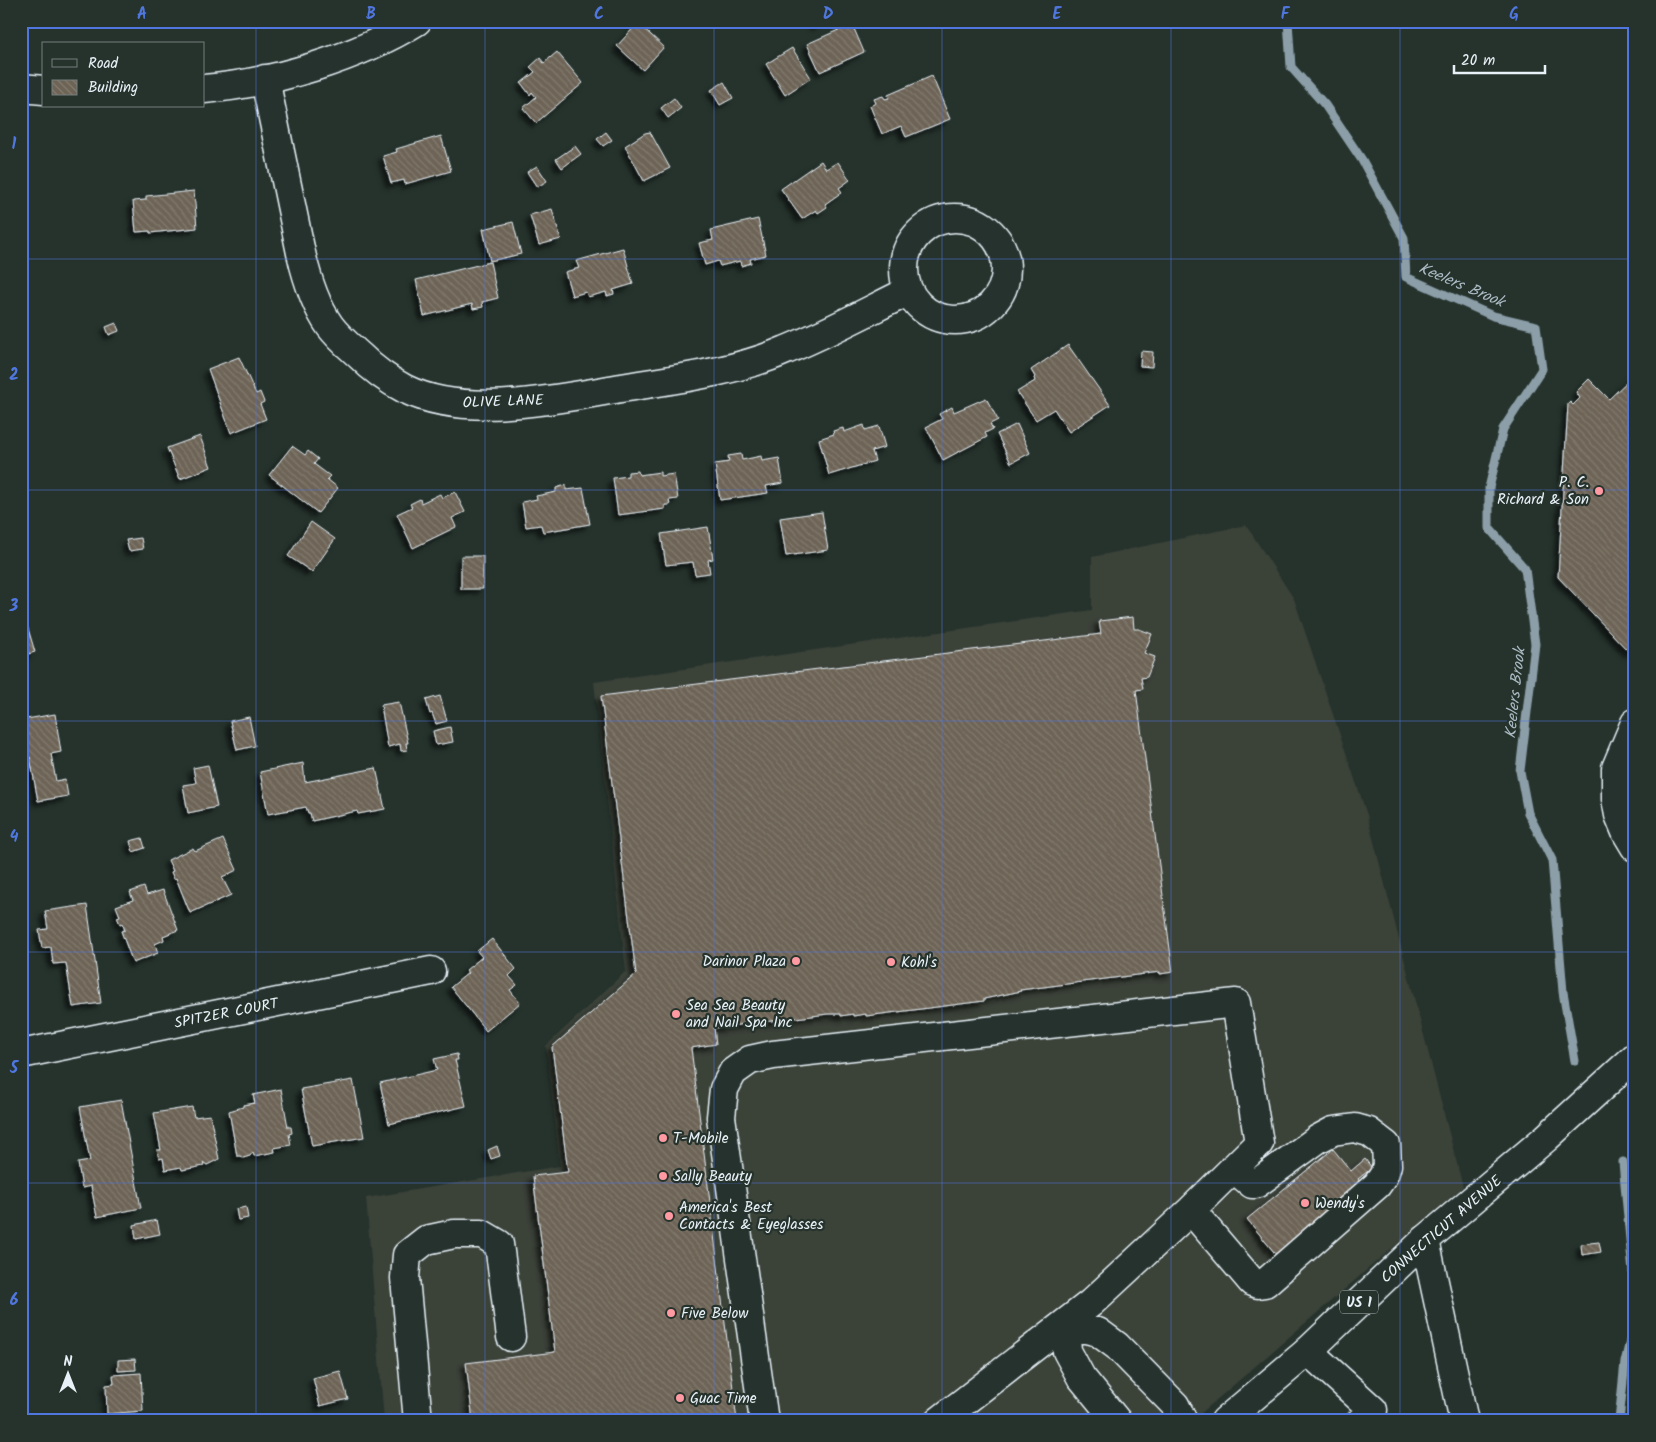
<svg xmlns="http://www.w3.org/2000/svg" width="1656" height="1442" font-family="Kalam,sans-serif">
	<defs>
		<pattern id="building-back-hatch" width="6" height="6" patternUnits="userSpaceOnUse" patternTransform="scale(1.25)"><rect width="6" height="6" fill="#6d6456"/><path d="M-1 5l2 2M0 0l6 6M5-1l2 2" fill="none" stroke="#827b6f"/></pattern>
		<filter id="shadow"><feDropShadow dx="-4.5" dy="4.5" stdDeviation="2.5" flood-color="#0009"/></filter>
	</defs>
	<rect width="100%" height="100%" fill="#26332d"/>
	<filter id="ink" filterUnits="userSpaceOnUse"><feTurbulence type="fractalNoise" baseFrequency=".02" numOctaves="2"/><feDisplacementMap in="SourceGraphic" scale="10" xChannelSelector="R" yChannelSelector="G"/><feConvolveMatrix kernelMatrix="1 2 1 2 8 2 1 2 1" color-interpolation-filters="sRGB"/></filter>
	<g filter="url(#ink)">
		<path fill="#3b4239" d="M1246,525L1294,599L1367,815L1463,1187L1192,1421H384L366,1198L560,1166L546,1046L626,971L594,682L1092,610V557Z"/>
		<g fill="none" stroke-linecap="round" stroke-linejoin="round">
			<path stroke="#8c9fa9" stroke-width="9" d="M1288,21L1291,67L1325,105L1362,160L1404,238L1406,277L1493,316L1536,326L1542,369L1503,429L1489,488V528L1525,569L1535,644L1520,771L1528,813L1552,860L1563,992L1575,1061
				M1623,1162L1635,1295
				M1619,1421L1625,1362L1635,1320"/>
		</g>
		<path fill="url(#building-back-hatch)" stroke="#e8f1f8" filter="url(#shadow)" d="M812,21H823L816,26Z
			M638,23L664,47L643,70L617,46Z
			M852,24L864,52L820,72L807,44Z
			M792,48L811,78L785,95L766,64Z
			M557,52L583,83L536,123L523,108L536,97L532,92L530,95L521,83L535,72L530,67L540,58L544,63Z
			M932,76L950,119L906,137L901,126L882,134L870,106L876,103L874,99L883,96L885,99L889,98L888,95Z
			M724,82L733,98L720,105L711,90Z
			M674,98L681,108L668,118L661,108Z
			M606,132L612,140L603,146L597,139Z
			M650,132L670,168L644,181L625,146L645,133Z
			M441,136L451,171L405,184L404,180L391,183L383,156L397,152L396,149Z
			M575,146L581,154L562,168L556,159Z
			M821,161L826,169L838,162L850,180L839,188L842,192L825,204L827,207L818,213L816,210L802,219L781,189Z
			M537,166L547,181L537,187L527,172Z
			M194,191L197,228L150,233V231L136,232L133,201L146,200V196Z
			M552,209L561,239L539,245L530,215Z
			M758,219L766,255L750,259L751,263L741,266L740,261L720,266L718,261L705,265L699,243L713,240L711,230Z
			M513,222L521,254L490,261L483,229Z
			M623,248L633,284L613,290L614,294L607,296L606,292L588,297L586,292L572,296L565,272L579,268L576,261Z
			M490,262L498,298L482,302L483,307L473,309L472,304L424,316L416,280Z
			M116,323L119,331L109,335L106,327Z
			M1068,345L1110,405L1069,432L1054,409L1036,420L1017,392L1035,381L1034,378L1035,377L1031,370Z
			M1141,351L1153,352L1152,367L1140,366Z
			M239,357L256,394L260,392L264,402L260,404L266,419L231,433L208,369Z
			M1635,374V649L1630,653L1558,577L1568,404L1570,402L1573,405L1580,398L1576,392L1589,379L1609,399Z
			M986,398L998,420L990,424L993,429L985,433L987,437L943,460L926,427L942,419L939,414L952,407L954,412Z
			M1017,424L1030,453L1011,463L997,434Z
			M864,425L865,430L879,426L885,447L872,451L875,461L829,475L819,439L834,434L833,431L843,428L844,432Z
			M200,436L211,467L180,479L167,448Z
			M292,446L305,455L308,451L318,459L314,464L330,476L327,479L338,488L318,513L269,475Z
			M741,454L742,460L761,456L762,461L779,458L783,483L766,486L768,493L720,500L715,464L729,462L728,456Z
			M638,471L639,475L660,472V476L674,474L678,499L669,500L670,505H665V509L618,515L613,478L628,476V472Z
			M566,485V490L583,488L590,524L543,532L541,525L526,527L522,502L537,499L536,496L556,492V488Z
			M455,492L465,512L452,518L456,527L413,548L397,514L412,507L410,504L420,499L421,503L440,494L442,498Z
			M822,512L828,550L786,556L780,518Z
			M311,522L335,539L312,572L288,556Z
			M708,527L713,559L708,560L710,573L695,575L693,562L666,565L661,534Z
			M141,538L143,549L129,551L126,540Z
			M461,556H483V589H461Z
			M21,605L35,652L21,656Z
			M1133,617L1134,629H1139L1152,634L1144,653L1155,657L1147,677L1141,678L1143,689L1136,690L1173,972L1160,974V972L1020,990L1021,991L984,999V1001L866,1016V1014L853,1016V1014L841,1016V1014H828L714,1028L716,1044L691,1048L737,1421H473L466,1363L555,1352L533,1176L568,1172L552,1047L636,974L601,696L1101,634L1099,621Z
			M440,696L447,721L436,724L432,713L430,714L426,700Z
			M399,702L408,743H406L407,750L401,751L400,744L388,747L381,705Z
			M55,714L61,752L51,754L56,781L65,779L68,796L38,801L30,757L21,759V720Z
			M249,717L255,746L237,750L230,721Z
			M450,727L453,742L436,745L433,731Z
			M303,763L305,782L376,768L385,809L358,814L357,811L312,821L310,813H308L306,807L268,814L260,772Z
			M208,765L217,807L188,813L183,785L196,783L193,768Z
			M142,838L145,848L133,852L130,841Z
			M223,839L237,870L222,877L231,895L190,913L176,878L174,879L171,872L173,871L168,860L193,848L195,851Z
			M144,887L147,895L163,890L178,930L163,936L164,940L155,944L158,953L133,963L121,931L125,930L122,923L120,924L117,917L120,916L116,906L133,900L130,892Z
			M87,905L101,1003L73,1007L66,963L53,964L51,947L42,948L39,930L48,929L45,911Z
			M492,939L516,969L509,976L517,985L510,990L520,1003L486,1031L451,987L468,973L466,970L482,957L477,951Z
			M457,1054L458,1060H455L466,1106L389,1124L380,1083L437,1070L434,1059Z
			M353,1080L364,1137L312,1146L301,1089Z
			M281,1089L288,1127H291L292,1133L289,1134L291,1145L274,1148L275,1152L254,1156L253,1152L250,1156L243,1158L240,1156H237L229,1111L243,1107V1105L255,1103L253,1095Z
			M121,1100L141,1208L97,1217L91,1186L82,1188L78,1163L90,1161L80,1107Z
			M192,1107L194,1117L210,1115L219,1159L207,1165L203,1162L204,1166L182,1170L181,1167L165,1170L163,1158L159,1159L157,1150H161L154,1113Z
			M497,1146L500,1156L491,1159L488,1150Z
			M1333,1149L1351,1171L1365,1159L1372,1168L1358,1179L1363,1187L1278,1257L1247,1219Z
			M246,1207L248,1218L238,1220L236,1209Z
			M157,1220L160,1234L136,1239L134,1225Z
			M1599,1242L1601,1252L1582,1255L1581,1244Z
			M135,1359L136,1370L118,1371V1360Z
			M340,1371L348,1399L320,1406L313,1378Z
			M141,1373L143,1411L107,1414L106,1385L114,1384L113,1375Z"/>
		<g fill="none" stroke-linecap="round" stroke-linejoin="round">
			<g stroke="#e8f1f8" stroke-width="31">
				<path id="minor" d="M265,79L301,253C307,279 315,305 330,326C338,337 350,347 360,356C373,369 388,380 405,389C466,419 557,399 621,388C675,379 736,372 786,350C828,333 868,311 909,291
					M21,88L44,90
					M204,89C274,83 357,58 417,21
					M904 269a51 51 0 1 1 102 0a51 51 0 1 1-102 0Z
					M1635,723L1616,768V799L1619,815L1626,832L1635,847
					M21,1054L431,971
					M1191,1210L1252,1282L1258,1284L1265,1283L1377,1185L1384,1175L1387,1165L1386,1145L1369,1132L1355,1128L1333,1131L1318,1139L1256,1184H1252L1233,1168
					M1425,1240L1464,1421
					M1308,1351L1373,1410L1361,1421
					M418,1421L405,1278L407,1255L426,1240L454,1234H482L499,1244L511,1337
					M764,1421L721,1117L724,1089L733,1072L750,1060L773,1055L1236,1003L1259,1143L1191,1210L1091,1303L939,1421
					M1117,1421L1081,1377L1067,1351L1065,1324L1098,1332L1117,1346L1175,1405L1183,1421"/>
			</g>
			<g stroke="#e8f1f8" stroke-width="31">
				<path id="major" d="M1225,1421L1308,1351L1425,1240L1546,1138L1635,1057"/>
			</g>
			<use href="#minor" stroke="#26332d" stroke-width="28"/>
			<use href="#major" stroke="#26332d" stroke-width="28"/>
		</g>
	</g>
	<path fill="none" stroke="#5077e0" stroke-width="1" stroke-opacity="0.55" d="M256,21V1421M485,21V1421M714,21V1421M942,21V1421M1171,21V1421M1400,21V1421M21,259H1635M21,490H1635M21,721H1635M21,952H1635M21,1183H1635"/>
	<g fill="#ff9aa2" stroke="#26332d" stroke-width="2">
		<circle cx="1599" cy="491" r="5"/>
		<circle cx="796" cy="961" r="5"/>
		<circle cx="891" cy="962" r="5"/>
		<circle cx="676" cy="1014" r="5"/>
		<circle cx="663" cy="1138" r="5"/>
		<circle cx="663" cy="1176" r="5"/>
		<circle cx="1305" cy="1203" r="5"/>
		<circle cx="669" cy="1216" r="5"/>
		<circle cx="671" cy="1313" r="5"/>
		<circle cx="680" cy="1398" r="5"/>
	</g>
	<g text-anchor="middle" stroke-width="4.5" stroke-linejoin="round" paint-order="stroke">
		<rect fill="#26332d" stroke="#aeb8bb" stroke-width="1" x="1340" y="1290.5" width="38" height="23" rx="4"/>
		<g font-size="14" font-weight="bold" fill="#e8f1f8">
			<text x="1359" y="1307">US 1</text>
		</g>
		<g font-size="15" fill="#e8f1f8" stroke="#26332d">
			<text transform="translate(503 401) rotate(-2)" y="5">OLIVE LANE</text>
			<text transform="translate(226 1013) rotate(-11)" y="5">SPITZER COURT</text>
			<text transform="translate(1441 1229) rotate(-41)" y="5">CONNECTICUT AVENUE</text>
		</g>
		<g font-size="15" fill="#e8f1f8" stroke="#26332d" text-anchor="start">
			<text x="1589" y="487" text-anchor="end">P. C.<tspan x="1589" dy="17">Richard &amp; Son</tspan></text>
			<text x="786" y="966" text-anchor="end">Darinor Plaza</text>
			<text x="901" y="967">Kohl's</text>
			<text x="686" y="1010">Sea Sea Beauty<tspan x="686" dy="17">and Nail Spa Inc</tspan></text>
			<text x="673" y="1143">T-Mobile</text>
			<text x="673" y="1181">Sally Beauty</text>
			<text x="1315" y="1208">Wendy's</text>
			<text x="679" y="1212">America's Best<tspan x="679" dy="17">Contacts &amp; Eyeglasses</tspan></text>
			<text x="681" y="1318">Five Below</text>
			<text x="690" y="1403">Guac Time</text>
		</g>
		<g font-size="16" font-style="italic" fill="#abbac3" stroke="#26332d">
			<text transform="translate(1462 284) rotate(23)" y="6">Keelers Brook</text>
			<text transform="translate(1514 693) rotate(-84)" y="6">Keelers Brook</text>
		</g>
	</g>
	<rect width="1656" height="1442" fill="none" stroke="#26332d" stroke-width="55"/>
	<rect x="42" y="42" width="162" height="65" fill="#26332d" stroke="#747f7e"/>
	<rect x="52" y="59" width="25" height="8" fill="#26332d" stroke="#747f7e"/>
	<text x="88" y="68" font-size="15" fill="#e8f1f8">Road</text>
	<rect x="52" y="80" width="25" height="15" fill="url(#building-back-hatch)" stroke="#747f7e"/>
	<text x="88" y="92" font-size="15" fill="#e8f1f8">Building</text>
	<g transform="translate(68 1374)" stroke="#26332d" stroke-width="4" paint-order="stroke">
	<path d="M0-4L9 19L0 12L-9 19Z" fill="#e8f1f8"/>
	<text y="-8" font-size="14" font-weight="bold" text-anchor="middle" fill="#e8f1f8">N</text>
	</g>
	<path d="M1454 65v8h91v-8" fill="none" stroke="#e8f1f8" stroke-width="2.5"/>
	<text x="1461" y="65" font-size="15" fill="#e8f1f8" stroke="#26332d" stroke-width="4" paint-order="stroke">20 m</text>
	<rect x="28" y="28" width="1600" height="1386" fill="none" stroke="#5077e0" stroke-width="2"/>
	<g font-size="16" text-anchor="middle" font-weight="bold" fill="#5077e0">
		<text x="142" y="19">A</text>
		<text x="371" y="19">B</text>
		<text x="599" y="19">C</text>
		<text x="828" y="19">D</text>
		<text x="1057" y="19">E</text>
		<text x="1285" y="19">F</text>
		<text x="1514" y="19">G</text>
		<text x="14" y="149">1</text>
		<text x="14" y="380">2</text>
		<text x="14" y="611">3</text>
		<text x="14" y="842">4</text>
		<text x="14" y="1073">5</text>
		<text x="14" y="1305">6</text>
	</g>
</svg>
